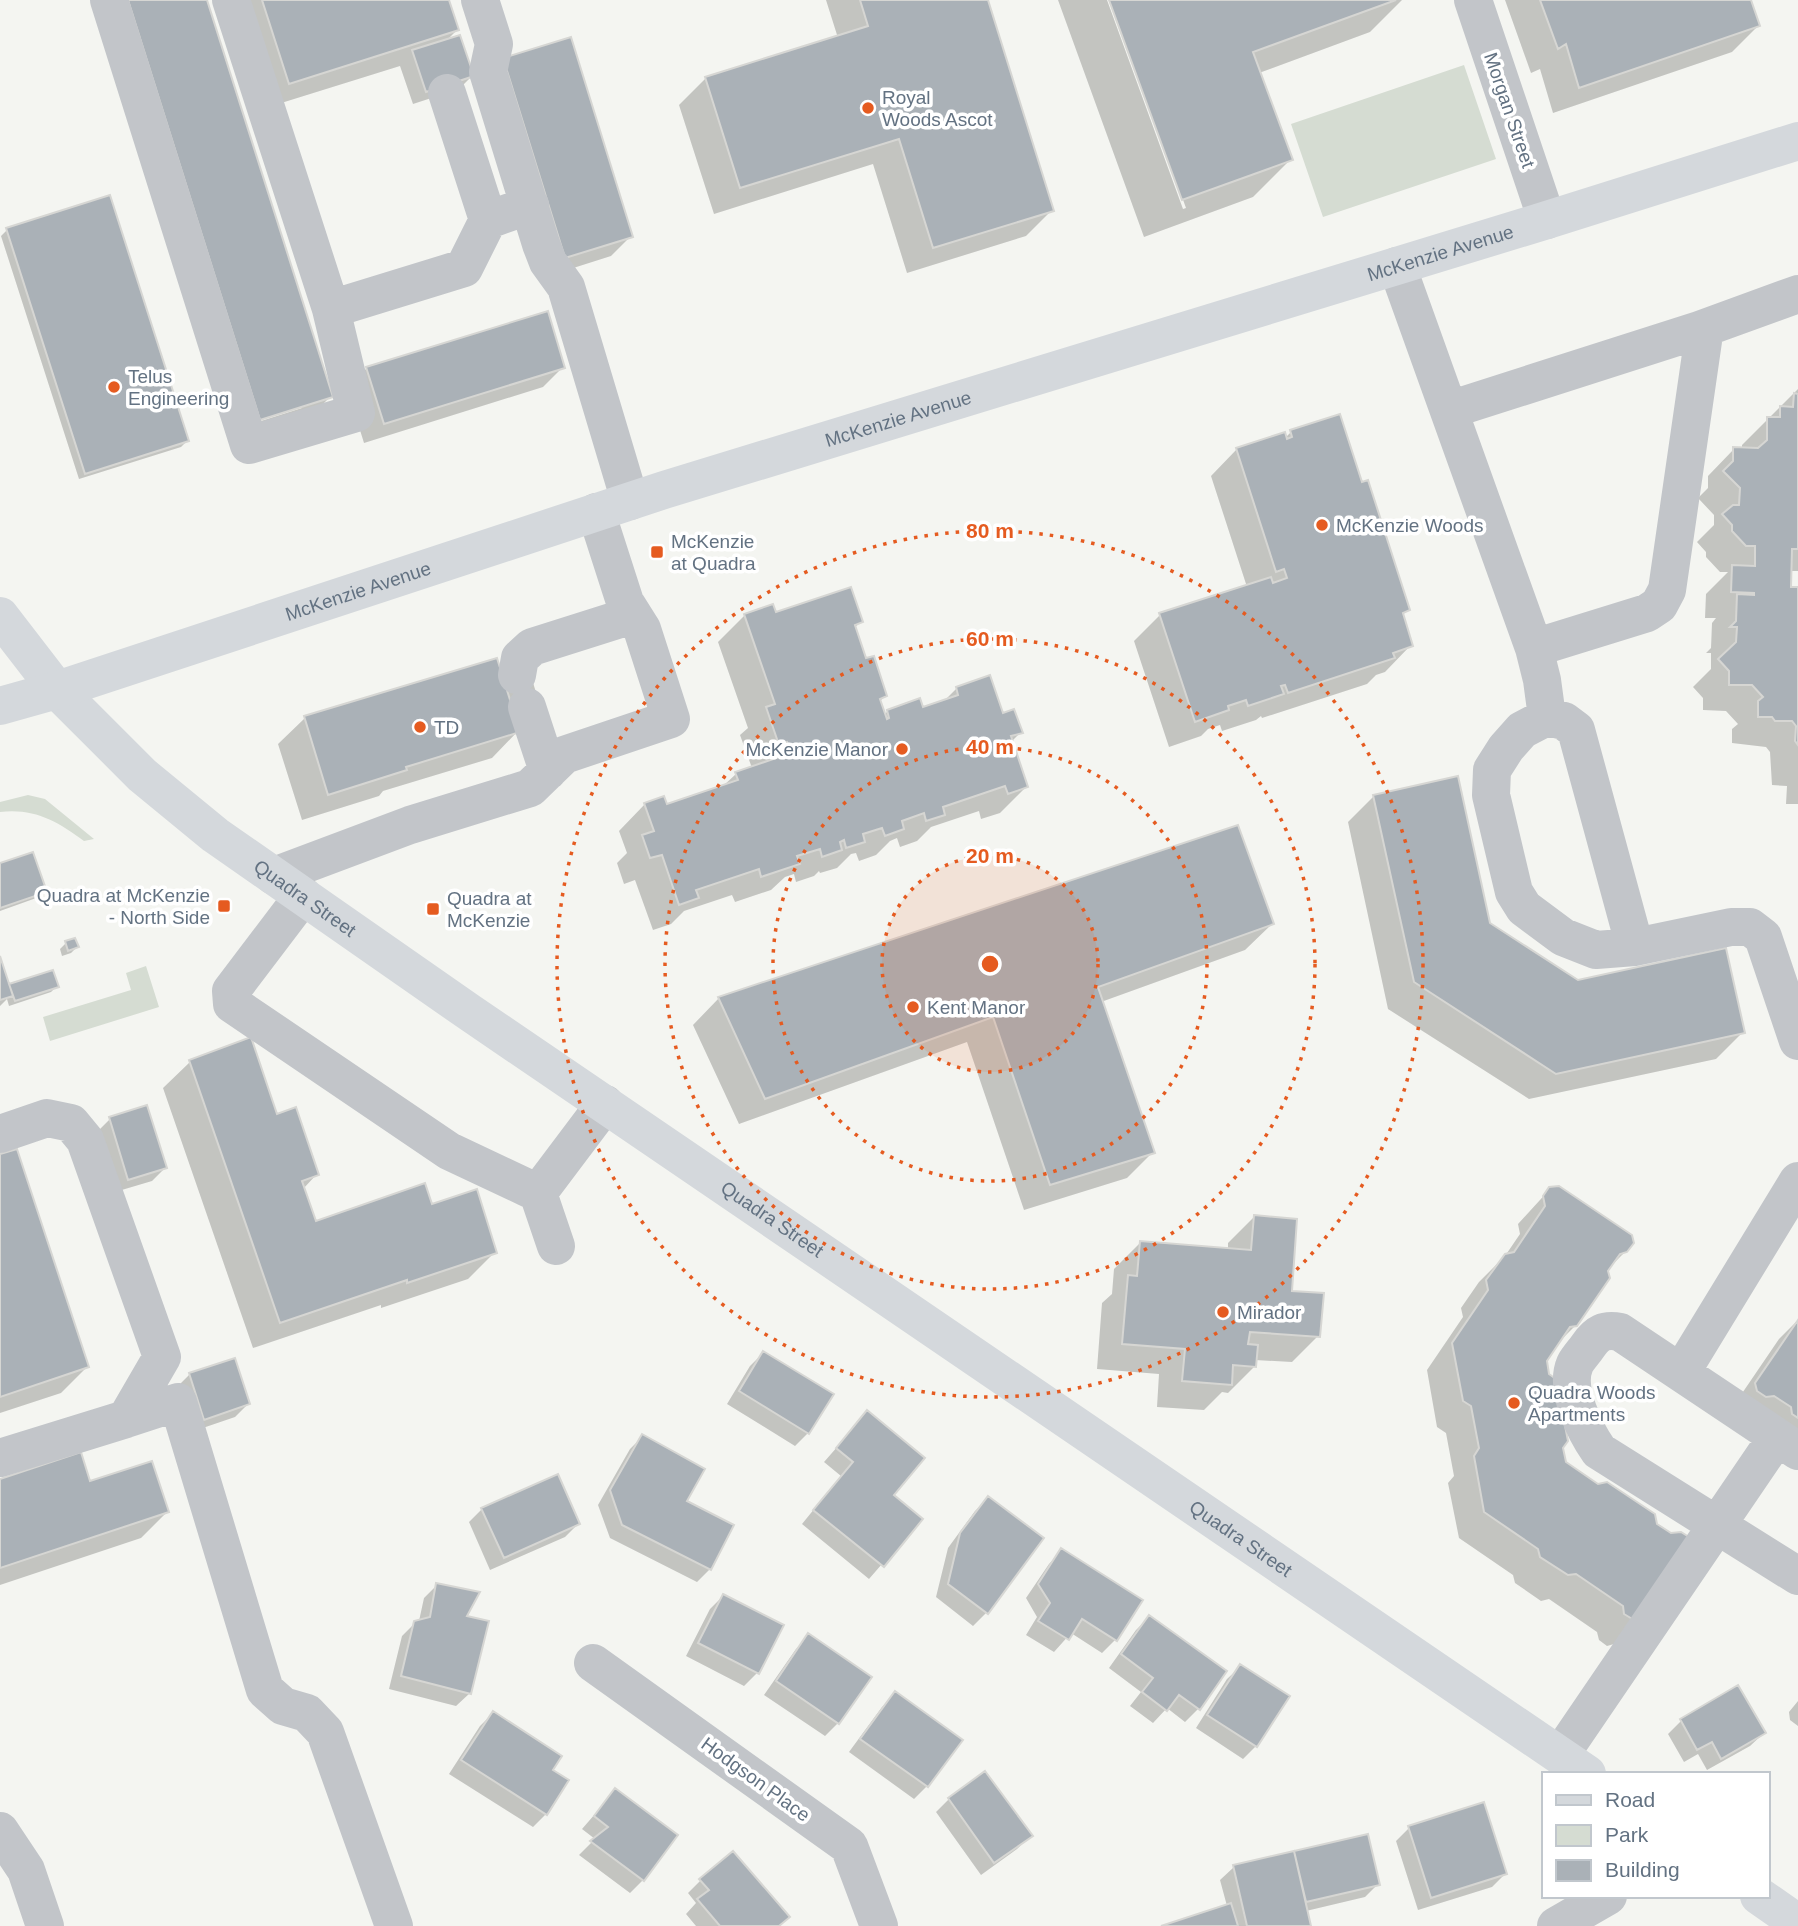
<svg xmlns="http://www.w3.org/2000/svg" width="1798" height="1926" font-family="Arial,sans-serif">
	<rect width="100%" height="100%" fill="#f4f5f1"/>
	<path fill="#d5dcd2" d="M1464,65L1496,159L1323,217L1291,124Z
		M28,795L45,799L94,839L84,841C57,821 34,808 0,812V802Z
		M146,966L159,1007L50,1041L43,1017L131,990L126,973Z"/>
	<path fill="#0003" fill-rule="evenodd" d="M206,0L331,396L304,423L234,445ZM302,405V408L252,424L251,421Z
		M227,0H448L457,30L446,41L472,76L459,89L413,104L400,66L262,109Z
		M826,0H986L1052,210L1026,236L907,273L873,164L714,214L679,105L706,78L838,38Z
		M1058,0H1107L1183,209L1186,208L1111,0H1402L1370,32L1259,73L1290,160L1253,197L1144,237Z
		M1505,0H1749L1758,26L1732,52L1553,113L1540,69L1531,73Z
		M484,79L631,236L611,256L545,277Z
		M7,230L187,441L181,447L79,479L1,236Z
		M563,367L543,387L364,443L347,388L367,368Z
		M1798,389V571H1790L1789,588L1798,589V804H1786L1787,786L1772,785L1770,752L1766,747L1732,743V729L1738,724L1726,711L1703,710V698L1693,687L1711,669V653H1706L1711,648L1712,623L1716,618H1705L1706,594L1728,572H1720L1706,557V552L1697,542L1714,525V515L1698,498L1708,488V476L1734,449H1742V445Z
		M1291,432L1361,484L1408,609L1402,616L1411,645L1385,672L1376,675L1367,684L1262,718L1261,716L1256,720L1222,731L1220,725L1208,729L1201,736L1169,747L1134,641L1160,615L1247,587L1211,476L1237,449L1285,438Z
		M775,614L861,622L854,628L865,660L885,696L879,702L884,715L888,711L922,709L943,702L957,688L1002,715L1021,732L1011,742L1026,787L1000,813L981,819L979,811L931,827L917,841L900,847L897,838L890,841L876,855L859,861L856,853L851,854L837,868L820,873L819,871L814,876L796,882L794,874L785,877L771,890L735,902L732,895L684,911L671,924L653,930L635,880L624,884L617,863L627,853L619,831L645,804L666,806L723,786L736,774L752,768L740,735L748,728L718,642L745,615Z
		M496,660L502,681L530,673L539,702L518,731L492,758L383,791L379,796L302,820L278,744L305,718Z
		M1374,796L1488,924L1578,982L1743,1032L1716,1059L1529,1099L1388,1009L1348,822Z
		M0,865L45,891L39,897L0,911Z
		M1272,924L1245,950L1101,1002L1153,1152L1127,1178L1024,1210L967,1042L739,1124L693,1025L719,998Z
		M66,943L77,947L71,953L62,956L60,949Z
		M0,962L8,987L57,986L51,992L9,1006L7,999L0,1006Z
		M190,1062L276,1116L317,1174L303,1189L314,1223L431,1206L495,1252L468,1279L381,1308V1305L253,1348L163,1088Z
		M110,1119L165,1168L152,1181L115,1192L97,1132Z
		M0,1156L87,1367L61,1393L0,1413Z
		M1550,1189L1626,1251L1607,1270L1576,1325L1555,1346L1545,1360L1565,1463L1671,1535L1688,1538L1614,1644L1607,1646L1599,1640L1597,1632L1549,1599L1541,1601L1515,1583L1513,1575L1459,1538L1448,1483L1454,1476L1446,1433L1437,1427L1427,1370L1463,1317L1461,1308L1479,1282L1505,1256L1520,1234L1518,1224Z
		M1254,1217L1290,1293L1318,1336L1292,1362L1255,1360V1366L1228,1393L1222,1392L1204,1410L1157,1407L1159,1374L1097,1369L1102,1303L1112,1294L1114,1269L1140,1243L1228,1249V1243Z
		M1798,1320V1462L1730,1411L1779,1339Z
		M763,1353L808,1433L795,1446L727,1404L750,1366Z
		M234,1360L248,1404L235,1417L191,1432L176,1388L189,1375Z
		M867,1413L892,1496L921,1519L869,1579L802,1524L841,1476L824,1462Z
		M643,1436L710,1569L697,1582L610,1538L598,1505L630,1449Z
		M0,1481L167,1512L141,1538L0,1585Z
		M988,1498L986,1613L973,1626L936,1597L948,1548L975,1511Z
		M482,1509L578,1524L565,1537L490,1570L469,1522Z
		M1062,1550L1115,1640L1102,1653L1071,1633L1054,1652L1026,1635L1037,1617L1026,1598L1049,1564Z
		M437,1585L464,1617L470,1693L456,1706L389,1689L402,1636L415,1623L419,1621L424,1598Z
		M723,1596L757,1673L744,1686L686,1656L710,1609Z
		M1149,1617L1198,1709L1185,1722L1167,1708L1153,1723L1130,1706L1141,1692L1109,1668L1136,1630Z
		M809,1636L838,1723L825,1736L764,1695L796,1649Z
		M1241,1666L1256,1746L1243,1759L1196,1728L1227,1679Z
		M1738,1688L1764,1733L1750,1746L1707,1770L1698,1754L1684,1762L1668,1734L1681,1721Z
		M895,1694L960,1740L927,1786L914,1799L849,1752L882,1707Z
		M1798,1701V1726L1790,1720L1789,1712Z
		M493,1713L550,1771L546,1814L533,1827L449,1774L480,1726Z
		M615,1791L643,1880L630,1893L579,1855L595,1839L582,1829Z
		M949,1799L1030,1836L1017,1849L981,1875L936,1812Z
		M1409,1828L1505,1874L1492,1887L1418,1910L1396,1841Z
		M1367,1836L1378,1884L1365,1897L1306,1911L1309,1926H1166L1227,1906L1220,1880L1234,1867Z
		M701,1880L778,1926H696L686,1914L696,1903L688,1893Z"/>
	<path fill="#aab1b7" stroke="#d6d6d3" stroke-width="2" d="M128,0H207L333,397L260,420Z
		M262,0H449L459,30L289,84Z
		M860,0H988L1054,211L933,248L899,139L740,188L705,77L868,26Z
		M1109,0H1396L1253,52L1293,160L1182,200Z
		M1540,0H1751L1760,26L1579,88L1566,44L1558,49Z
		M460,35L474,76L426,92L412,50Z
		M571,37L633,237L565,258L503,58Z
		M110,195L189,441L85,474L6,228Z
		M548,311L565,368L384,424L366,367Z
		M1794,393L1798,394V549H1792L1791,587H1798V745L1795,741L1796,726L1792,721H1775L1772,717H1758V701L1763,697L1752,685H1729V671L1718,659L1736,642L1737,627H1730L1736,621L1737,594L1754,595V593L1731,592L1732,565L1755,566V546H1746L1732,531V525L1722,514L1733,505H1739L1740,488L1723,471L1733,461V447L1758,448L1767,440V417H1780V406L1793,407Z
		M1340,414L1362,482L1368,480L1410,610L1403,613L1413,646L1393,653L1395,658L1288,693L1285,685L1281,686L1284,694L1248,706L1246,700L1228,706L1229,710L1195,722L1159,613L1271,577L1273,583L1287,578L1284,569L1276,572L1236,448L1285,432L1287,439L1292,437L1290,430Z
		M851,587L863,622L855,625L866,658L874,656L887,696L880,699L887,719L889,718L887,710L920,698L923,707L958,695L956,687L990,675L1003,713L1014,709L1023,733L1011,736L1028,787L1008,794L1005,786L943,807L945,815L926,821L924,813L902,821L904,829L885,836L882,828L863,834L865,842L846,848L844,840L840,842L842,850L822,857L820,849L797,856L800,864L761,877L759,869L696,890L699,898L679,905L662,855L650,858L642,835L654,831L644,803L664,796L667,804L738,780L735,772L791,753L787,742L779,745L766,707L775,704L744,614L773,604L776,612Z
		M497,658L520,732L406,767L407,770L328,795L304,716Z
		M1458,776L1490,923L1578,980L1726,948L1745,1033L1556,1074L1414,982L1373,795Z
		M1238,825L1274,924L1098,987L1155,1153L1050,1185L993,1017L765,1099L718,997Z
		M33,852L47,892L0,908V863Z
		M75,938L79,947L68,951L65,941Z
		M0,956L13,996L0,1000Z
		M53,970L59,987L15,1001L9,984Z
		M251,1037L277,1114L296,1107L319,1175L302,1181L316,1221L425,1183L432,1204L477,1189L497,1253L407,1283V1280L280,1323L189,1060Z
		M147,1105L167,1168L128,1180L109,1117Z
		M17,1149L89,1367L0,1397V1154Z
		M1559,1186L1632,1235L1634,1243L1627,1252L1620,1254L1608,1271L1610,1278L1577,1326L1570,1327L1547,1361L1549,1374L1556,1379L1568,1441L1563,1448L1566,1462L1598,1484L1607,1482L1655,1514L1657,1524L1671,1533L1681,1532L1689,1537L1634,1620L1624,1614L1623,1606L1576,1574L1568,1575L1540,1557L1538,1549L1484,1512L1474,1456L1479,1448L1471,1406L1463,1401L1452,1343L1488,1290L1486,1280L1505,1254L1514,1252L1545,1206L1543,1196L1549,1187Z
		M1254,1215L1297,1219L1292,1291L1324,1293L1320,1337L1250,1332L1248,1344L1258,1345L1256,1367L1233,1365L1232,1385L1182,1381L1185,1349L1122,1344L1128,1275L1137,1276L1140,1241L1251,1250Z
		M1798,1320V1418L1792,1414L1791,1407L1774,1396L1766,1397L1757,1391L1755,1383Z
		M763,1351L834,1394L809,1434L739,1391Z
		M235,1358L250,1404L204,1420L189,1373Z
		M867,1410L925,1458L894,1495L923,1519L884,1567L813,1510L853,1462L836,1448Z
		M642,1434L705,1469L687,1501L734,1525L711,1570L622,1525L610,1490Z
		M81,1452L90,1481L152,1461L169,1512L0,1568V1479Z
		M558,1474L580,1524L504,1558L481,1508Z
		M988,1496L1044,1538L988,1614L948,1584L960,1533Z
		M1061,1548L1143,1600L1117,1641L1082,1619L1069,1640L1038,1621L1050,1603L1038,1584Z
		M436,1583L480,1592L467,1616L489,1621L471,1694L401,1676L414,1621L430,1617Z
		M723,1594L784,1625L759,1674L698,1643Z
		M1149,1615L1227,1671L1200,1710L1179,1695L1167,1711L1142,1692L1153,1678L1121,1654Z
		M808,1633L872,1677L839,1724L776,1681Z
		M1240,1664L1290,1696L1257,1747L1207,1715Z
		M1738,1685L1766,1733L1721,1759L1712,1742L1697,1750L1680,1719Z
		M895,1691L963,1740L928,1787L860,1739Z
		M493,1711L562,1756L553,1770L569,1780L547,1815L461,1760Z
		M985,1771L1033,1836L994,1863L948,1798Z
		M615,1788L678,1835L644,1881L590,1841L608,1827L594,1816Z
		M1484,1802L1507,1874L1431,1898L1408,1826Z
		M1368,1834L1380,1885L1306,1902L1294,1851Z
		M733,1851L790,1917L779,1926H720L697,1899L709,1890L699,1879Z
		M1294,1851L1311,1926H1247L1233,1865Z
		M1231,1903L1238,1926H1161Z"/>
	<g fill="none" stroke-linecap="round" stroke-linejoin="round">
		<path stroke="#c2c5c9" stroke-width="38" d="M109,0L249,445L356,413L331,309L231,0
			M480,0L494,44L488,72L541,244L548,262L566,287L630,501
			M1473,0L1547,220
			M447,93L488,220
			M1397,266L1534,648L1542,680L1547,717L1522,730L1506,748L1492,770L1491,795L1514,892L1524,908L1563,937L1596,950L1635,947L1731,927H1750L1763,937L1798,1041
			M331,309L464,268L488,220L530,205
			M1449,410L1699,330L1798,294
			M1534,648L1647,613L1659,605L1667,590L1703,341L1699,330
			M517,675L520,658L532,647L633,615
			M527,707L548,771
			M1547,717L1564,721L1576,730L1635,947
			M274,876L410,825L530,788L564,755L671,719L642,629L625,602L596,512
			M303,896L231,991L232,1004L449,1151L538,1193L556,1246
			M0,1134L47,1118L71,1123L85,1140L162,1357L126,1419L0,1458
			M538,1193L605,1104
			M1682,1371L1798,1181
			M126,1419L178,1402L265,1690L283,1706L307,1713L325,1732L394,1926
			M1798,1451L1620,1332C1604,1329 1597,1333 1588,1346C1584,1352 1578,1358 1575,1364C1564,1389 1585,1431 1599,1451L1798,1576
			M593,1663L849,1846L879,1926
			M1561,1754L1777,1437
			M0,1831L26,1870L45,1926
			M1556,1926L1608,1896"/>
		<g stroke="#d4d8dc" stroke-width="38">
			<path id="s1" d="M0,616L57,690L142,775L215,835L469,1012L1587,1774"/>
			<path id="s2" d="M0,706L57,690L664,490L1547,220L1798,141"/>
			<path d="M1759,1896L1798,1923"/>
		</g>
	</g>
	<circle cx="990" cy="964" r="108" fill="#e55b20" fill-opacity=".12"/>
	<g fill="none" stroke="#e55b20" stroke-width="3.5" stroke-dasharray="3.5 7">
		<circle cx="990" cy="964" r="108"/>
		<circle cx="990" cy="964" r="217"/>
		<circle cx="990" cy="964" r="325"/>
		<circle cx="990" cy="964" r="433"/>
	</g>
	<g fill="#e55b20" stroke="#fff" stroke-width="2.5">
		<circle cx="868" cy="108" r="7"/>
		<circle cx="114" cy="387" r="7"/>
		<circle cx="1322" cy="525" r="7"/>
		<rect x="650" y="545" width="14" height="14" rx="3.5"/>
		<circle cx="420" cy="727" r="7"/>
		<circle cx="902" cy="749" r="7"/>
		<rect x="217" y="899" width="14" height="14" rx="3.5"/>
		<rect x="426" y="902" width="14" height="14" rx="3.5"/>
		<circle cx="913" cy="1007" r="7"/>
		<circle cx="1223" cy="1312" r="7"/>
		<circle cx="1514" cy="1403" r="7"/>
	</g>
	<g text-anchor="middle" stroke-width="7" stroke-linejoin="round" paint-order="stroke">
		<g font-size="19" fill="#637282" stroke="#fff" text-anchor="start">
			<text x="882" y="104">Royal<tspan x="882" dy="22">Woods Ascot</tspan></text>
			<text x="128" y="383">Telus<tspan x="128" dy="22">Engineering</tspan></text>
			<text x="1336" y="532">McKenzie Woods</text>
			<text x="671" y="548">McKenzie<tspan x="671" dy="22">at Quadra</tspan></text>
			<text x="434" y="734">TD</text>
			<text x="888" y="756" text-anchor="end">McKenzie Manor</text>
			<text x="210" y="902" text-anchor="end">Quadra at McKenzie<tspan x="210" dy="22">- North Side</tspan></text>
			<text x="447" y="905">Quadra at<tspan x="447" dy="22">McKenzie</tspan></text>
			<text x="927" y="1014">Kent Manor</text>
			<text x="1237" y="1319">Mirador</text>
			<text x="1528" y="1399">Quadra Woods<tspan x="1528" dy="22">Apartments</tspan></text>
		</g>
		<g font-size="19" fill="#637282" stroke="#fff">
			<text transform="translate(1510 110) rotate(71)" y="7">Morgan Street</text>
			<text dy="7" stroke="none"><textPath href="#s2" startOffset="1510">McKenzie Avenue</textPath></text>
			<text dy="7" stroke="none"><textPath href="#s2" startOffset="943">McKenzie Avenue</textPath></text>
			<text dy="7" stroke="none"><textPath href="#s2" startOffset="376">McKenzie Avenue</textPath></text>
			<text dy="7" stroke="none"><textPath href="#s1" startOffset="418">Quadra Street</textPath></text>
			<text dy="7" stroke="none"><textPath href="#s1" startOffset="985">Quadra Street</textPath></text>
			<text dy="7" stroke="none"><textPath href="#s1" startOffset="1552">Quadra Street</textPath></text>
			<text transform="translate(756 1779) rotate(36)" y="7">Hodgson Place</text>
		</g>
	</g>
	<circle cx="990" cy="964" r="10" fill="#e55b20" stroke="#fff" stroke-width="3.5"/>
	<g font-size="21" text-anchor="middle" font-weight="bold" fill="#e55b20" stroke="#fff" stroke-width="7" stroke-linejoin="round" paint-order="stroke">
		<text x="990" y="538">80 m</text>
		<text x="990" y="646">60 m</text>
		<text x="990" y="754">40 m</text>
		<text x="990" y="863">20 m</text>
	</g>
	<rect x="1542" y="1772" width="228" height="126" fill="#ffffff" stroke="#c1c7cd" stroke-width="2"/>
	<rect x="1556" y="1795" width="35" height="10" fill="#d4d8dc" stroke="#c1c7cd" stroke-width="2"/>
	<text x="1605" y="1807" font-size="21" fill="#637282">Road</text>
	<rect x="1556" y="1825" width="35" height="21" fill="#d5dcd2" stroke="#c1c7cd" stroke-width="2"/>
	<text x="1605" y="1842" font-size="21" fill="#637282">Park</text>
	<rect x="1556" y="1860" width="35" height="21" fill="#aab1b7" stroke="#c1c7cd" stroke-width="2"/>
	<text x="1605" y="1877" font-size="21" fill="#637282">Building</text>
</svg>
